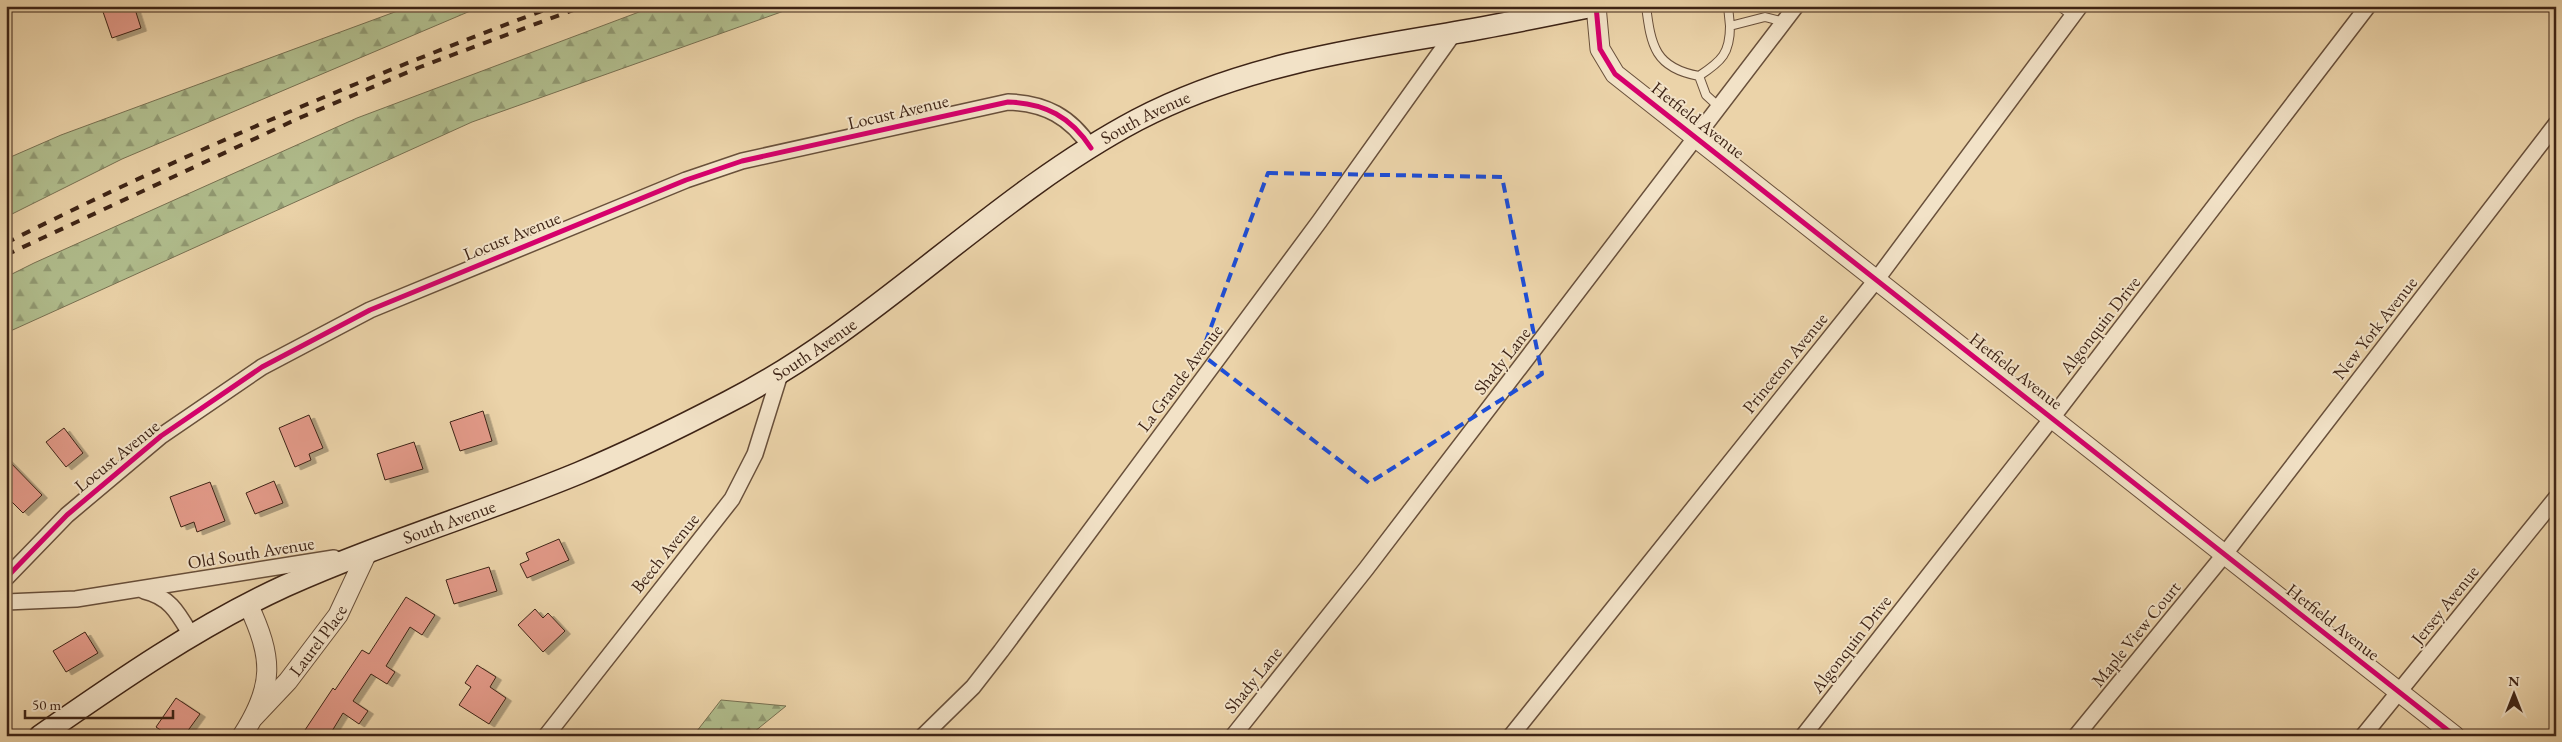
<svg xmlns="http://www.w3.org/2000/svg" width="2562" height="742" font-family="'EB Garamond',serif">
	<defs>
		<pattern id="forest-firs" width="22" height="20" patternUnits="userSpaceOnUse" patternTransform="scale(1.25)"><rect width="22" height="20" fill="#b1be8e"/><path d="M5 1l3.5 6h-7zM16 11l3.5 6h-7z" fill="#919a73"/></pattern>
		<filter id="shadow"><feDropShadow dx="5.5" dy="3" stdDeviation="0" flood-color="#0004"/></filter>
	</defs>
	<rect width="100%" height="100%" fill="#ebd3a9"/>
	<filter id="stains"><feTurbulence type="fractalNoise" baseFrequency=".004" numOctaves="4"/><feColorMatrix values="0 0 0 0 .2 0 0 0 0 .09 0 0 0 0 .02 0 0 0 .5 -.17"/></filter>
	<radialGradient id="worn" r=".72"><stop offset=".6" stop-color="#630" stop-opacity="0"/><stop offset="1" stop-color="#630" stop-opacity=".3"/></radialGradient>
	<path fill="url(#forest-firs)" stroke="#787152" d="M411,6H482L122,159L6,217V159L61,135Z
		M655,6H798L472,122L6,333V277L34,263L357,118Z
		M721,700L786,706L749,736H693Z"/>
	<path fill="#e39a89" stroke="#3e2416" filter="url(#shadow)" d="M101,6H134L141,28L112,38Z
		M483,411L492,441L460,451L450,422Z
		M309,415L323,448L309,454L311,460L295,467L279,428Z
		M64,428L83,453L66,467L46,442Z
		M414,442L423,469L385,480L377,454Z
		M6,458L42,495L23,513L6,496Z
		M274,481L283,503L255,514L246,493Z
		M210,482L225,521L197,532L194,522L181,527L170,497Z
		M559,539L569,560L527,578L520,564L529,560L526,553Z
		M489,567L497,591L454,604L446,580Z
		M406,597L435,615L422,635L410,627L386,666L395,672L387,684L371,674L353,701L368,711L359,724L343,713L329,736H301L333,688L335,690L362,650L369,654Z
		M535,609L543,618L548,613L565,631L543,652L518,625Z
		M85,632L98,653L66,672L53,651Z
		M477,665L496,677L490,687L506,698L489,724L459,705L471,687L465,683Z
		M176,698L200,714L184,736H169L156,727Z"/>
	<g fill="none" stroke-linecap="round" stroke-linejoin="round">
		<g stroke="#69503b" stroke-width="10">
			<path id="service" d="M1646,6C1651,46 1655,68 1699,76C1722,61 1730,53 1730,26L1765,17L1784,22
				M1728,6L1730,26
				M2059,6L2073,16
				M1699,76L1706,95L1719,107"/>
		</g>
		<g stroke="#69503b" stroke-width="18">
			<path id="minor" d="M6,578L67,515L161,436L262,367L370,310L686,180L742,161L1008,102C1045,103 1071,117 1091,148
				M144,591C170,597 178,613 191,635
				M6,602L76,599L334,558
				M546,736L732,499L755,454L780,374
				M923,736L973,687L1001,651L1319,222L1454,33
				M1233,736L1366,569L1796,6
				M1511,736L1877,279L2080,6
				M1803,736L2052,418L2368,6
				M2076,736L2224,555L2556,124
				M2363,736L2556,498"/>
		</g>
		<g stroke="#69503b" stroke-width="21">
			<g id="tertiary">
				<path d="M1596,6L1600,49L1615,74L2455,736"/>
				<path id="s1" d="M254,717L288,681L338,615L367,553"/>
				<path d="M242,736C275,685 273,658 248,604"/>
			</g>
		</g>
		<g stroke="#3e2416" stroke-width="24">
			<g id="secondary">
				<path id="s2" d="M40,736C119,681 198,626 285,586C381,543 482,513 579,473C629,452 680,427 728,402C877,326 990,198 1137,120C1234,69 1341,51 1447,34C1496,26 1544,16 1593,6"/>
			</g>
		</g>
		<use href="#service" stroke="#f2e2c7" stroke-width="8"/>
		<use href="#minor" stroke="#f2e2c7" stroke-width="15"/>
		<use href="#tertiary" stroke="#f2e2c7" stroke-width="19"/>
		<use href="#secondary" stroke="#f2e2c7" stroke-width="21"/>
		<path stroke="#3e2416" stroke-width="4" stroke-dasharray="9 9" stroke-linecap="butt" d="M6,243C184,153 368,76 555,6
			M6,255L297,119L420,67L584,6"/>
		<g stroke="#f2e2c7" stroke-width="8">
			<path id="cycleway" d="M1596,6L1600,49L1615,74L2455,736
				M6,578L67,515L161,436L262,367L370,310L686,180L742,161L1008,102C1045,103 1071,117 1091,148"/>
		</g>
		<use href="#cycleway" stroke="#d6006c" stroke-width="5"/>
	</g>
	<path fill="none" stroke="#1d4ed8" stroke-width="4" stroke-dasharray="10 6" stroke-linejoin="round" d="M1268,173L1502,177L1542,374L1369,483L1201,354Z"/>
	<g text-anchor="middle" stroke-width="4" stroke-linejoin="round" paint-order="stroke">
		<g font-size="18" fill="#3e2416" stroke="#f2e2c7">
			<text transform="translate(898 112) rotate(-13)" y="6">Locust Avenue</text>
			<text dy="6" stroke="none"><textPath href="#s2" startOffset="1274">South Avenue</textPath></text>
			<text transform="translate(1698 120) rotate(38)" y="6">Hetfield Avenue</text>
			<text transform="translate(512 236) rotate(-22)" y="6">Locust Avenue</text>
			<text transform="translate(2100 325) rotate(-52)" y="6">Algonquin Drive</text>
			<text transform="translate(2375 328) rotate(-52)" y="6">New York Avenue</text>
			<text dy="6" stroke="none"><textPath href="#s2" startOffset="869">South Avenue</textPath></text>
			<text transform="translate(1502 361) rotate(-52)" y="6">Shady Lane</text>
			<text transform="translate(1785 363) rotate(-51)" y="6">Princeton Avenue</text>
			<text transform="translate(2016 371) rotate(38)" y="6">Hetfield Avenue</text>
			<text transform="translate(1180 378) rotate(-53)" y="6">La Grande Avenue</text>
			<text transform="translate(117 456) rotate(-39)" y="6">Locust Avenue</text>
			<text dy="6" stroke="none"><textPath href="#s2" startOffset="464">South Avenue</textPath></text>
			<text transform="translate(251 553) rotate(-9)" y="6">Old South Avenue</text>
			<text transform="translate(665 553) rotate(-51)" y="6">Beech Avenue</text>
			<text transform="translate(2445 605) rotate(-51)" y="6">Jersey Avenue</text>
			<text transform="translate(2333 622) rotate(38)" y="6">Hetfield Avenue</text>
			<text transform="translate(2136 634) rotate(-51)" y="6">Maple View Court</text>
			<text dy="6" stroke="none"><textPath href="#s1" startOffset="100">Laurel Place</textPath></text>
			<text transform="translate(1851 644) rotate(-52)" y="6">Algonquin Drive</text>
			<text transform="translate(1253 680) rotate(-51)" y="6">Shady Lane</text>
		</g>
	</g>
	<rect width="2562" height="742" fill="none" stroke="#ebd3a9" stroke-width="25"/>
	<rect x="8" y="8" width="2547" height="727" fill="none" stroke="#3e2416" stroke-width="2.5"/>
	<rect x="12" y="12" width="2537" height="717" fill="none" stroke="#3e2416"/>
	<g transform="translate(2514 694)" stroke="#f2e2c7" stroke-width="4" paint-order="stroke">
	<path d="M0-4L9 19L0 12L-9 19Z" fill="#3e2416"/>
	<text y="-8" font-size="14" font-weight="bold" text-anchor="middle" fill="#3e2416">N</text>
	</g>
	<path d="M25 710v8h148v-8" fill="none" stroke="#3e2416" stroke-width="2.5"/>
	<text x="32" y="710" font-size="15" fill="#3e2416" stroke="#f2e2c7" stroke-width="4" paint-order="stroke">50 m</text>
	<rect width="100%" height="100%" filter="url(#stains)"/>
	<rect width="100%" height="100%" fill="url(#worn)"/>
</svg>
